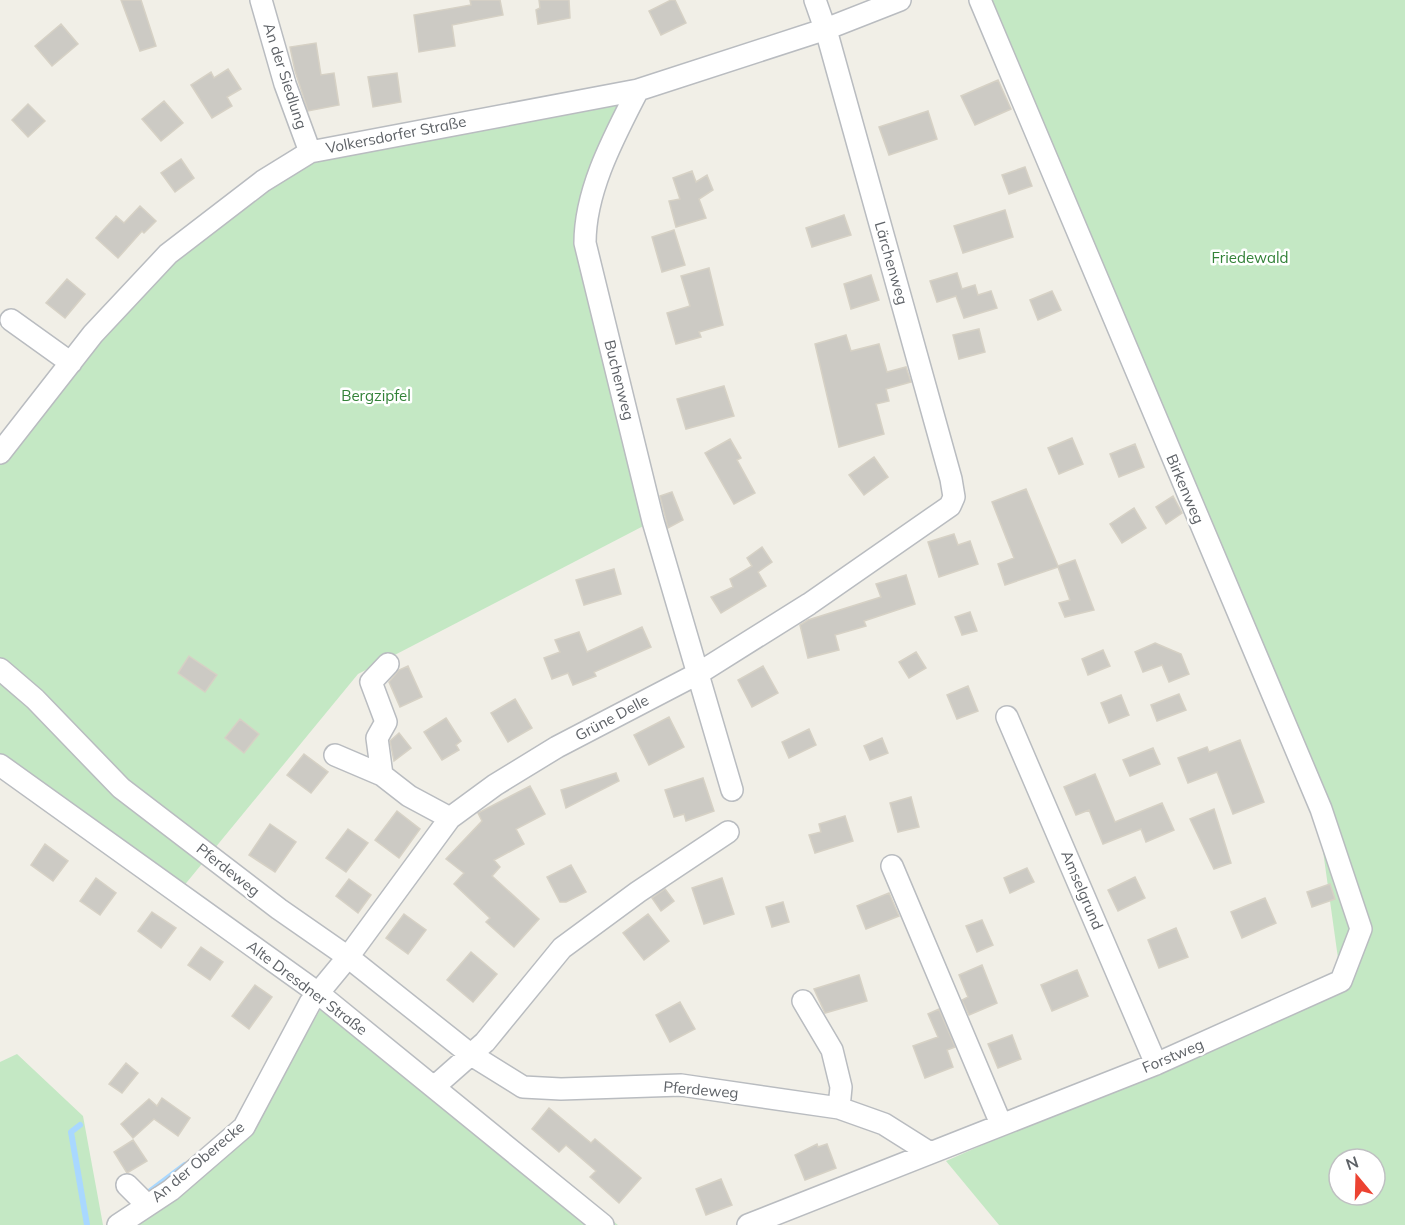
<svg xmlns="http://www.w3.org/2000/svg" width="1405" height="1225" font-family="Mulish,sans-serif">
	<rect width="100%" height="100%" fill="#f1efe7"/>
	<path fill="#c4e8c4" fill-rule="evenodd" d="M983,0H1405V1225H999L946,1161L1342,987L1312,772ZM1339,1159H1375V1195H1339Z
		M638,90L585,217L653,521L358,674L178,893L0,765V453L159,264L310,152Z
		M329,994L618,1225H133L251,1132Z
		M17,1054L83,1116L103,1225H0V1062Z"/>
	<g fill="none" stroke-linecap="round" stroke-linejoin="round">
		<path stroke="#a9d8ff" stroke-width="6" d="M80,1125L71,1132L87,1225
			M148,1193L185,1165"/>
	</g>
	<path fill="#cccac4" stroke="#d6d1c5" stroke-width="1.5" d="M121,0H141L156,46L140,51Z
		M470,0H500L503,15L452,25L455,46L419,52L414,15L471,5Z
		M539,0H569L570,18L538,24L536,10L540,8Z
		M671,0H675L686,23L661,35L649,11Z
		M61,24L78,44L52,66L35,46Z
		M316,43L321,75L334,73L339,105L308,111L295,71L290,47Z
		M228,69L241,89L227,97L232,106L212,118L191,85L211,72L214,78Z
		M397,73L401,102L373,107L368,77Z
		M998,80L1011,109L975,125L961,96Z
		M164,101L183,123L161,141L142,119Z
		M28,104L45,121L28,137L12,120Z
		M928,111L937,139L889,155L879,127Z
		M181,159L194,178L175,192L161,173Z
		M1025,167L1032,186L1009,194L1002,175Z
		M692,171L696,182L707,175L713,190L699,199L706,218L676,227L669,201L680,199L673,178Z
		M140,206L156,221L144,233L142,231L118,258L96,238L116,216L124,223Z
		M1005,210L1013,237L963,253L954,226Z
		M844,215L851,235L812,247L806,228Z
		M674,230L685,265L662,272L652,237Z
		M709,268L723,325L699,332L701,337L676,344L667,313L690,306L681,276Z
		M957,273L962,289L975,285L978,295L991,291L997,308L964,318L956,296L937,302L930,281Z
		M871,275L879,300L851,309L844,284Z
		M67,279L85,294L65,318L46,303Z
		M1052,291L1061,310L1038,320L1030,300Z
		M979,329L985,352L959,359L953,335Z
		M846,335L851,351L879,344L887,372L906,367L911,382L886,389L889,401L876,404L884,434L839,447L815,344Z
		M724,386L734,416L686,429L677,399Z
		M1072,438L1083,464L1059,474L1048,448Z
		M730,439L741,458L737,460L755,493L734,504L705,453Z
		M1135,444L1144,467L1119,477L1110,454Z
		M874,457L888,477L864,495L849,475Z
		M1026,489L1058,566L1075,560L1094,610L1065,617L1059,603L1070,600L1058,567L1005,585L998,564L1014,558L992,502Z
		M672,492L683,520L668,528L660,496Z
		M1173,496L1182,513L1166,524L1156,507Z
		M1134,508L1146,528L1122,543L1110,524Z
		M954,534L958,545L970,541L978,564L939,577L928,542Z
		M762,547L772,562L758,572L766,586L721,613L711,597L733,587L730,579L752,566L747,558Z
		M614,569L621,594L584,605L576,580Z
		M906,575L915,604L864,621L866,626L835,635L839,650L808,658L800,625L808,620L881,597L876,584Z
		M970,612L977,631L962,635L955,617Z
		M642,627L651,647L594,672L596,676L573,685L568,673L552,679L544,658L560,652L555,640L579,632L587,652Z
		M1155,643L1181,654L1189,674L1169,682L1162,665L1143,672L1135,652Z
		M1103,650L1110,666L1088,675L1082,659Z
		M916,652L926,668L909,678L899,662Z
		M189,656L217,675L205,692L178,673Z
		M408,666L422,697L400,707L389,682L399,670Z
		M763,666L778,693L752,707L738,680Z
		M968,686L978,711L957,719L947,695Z
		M1179,694L1186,710L1157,721L1151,705Z
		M1121,695L1129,715L1109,723L1101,703Z
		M515,699L532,728L508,742L491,713Z
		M669,717L684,747L649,765L634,735Z
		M446,718L461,741L456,745L459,750L442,760L424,732Z
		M240,719L259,734L244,753L225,738Z
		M809,729L816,745L789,758L782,742Z
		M399,733L411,748L394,761L390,741Z
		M882,738L888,753L870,760L864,746Z
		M1240,740L1264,802L1233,814L1217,772L1188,783L1178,758L1207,747L1209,752Z
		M1153,748L1160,764L1130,776L1123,760Z
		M304,754L328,772L311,793L287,775Z
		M616,773L619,781L566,808L561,790Z
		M1095,774L1115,822L1162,803L1174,830L1146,842L1141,829L1103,844L1089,810L1076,815L1064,787Z
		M703,778L714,811L686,821L684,814L674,817L665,790Z
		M530,786L545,814L516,829L524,844L494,860L500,867L492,876L539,919L514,947L486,922L490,918L454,884L464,873L446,859L482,821L478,813Z
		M911,797L919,827L898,832L890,803Z
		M1214,809L1231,863L1214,869L1190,819Z
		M397,811L420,829L399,858L375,840Z
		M845,816L853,841L815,853L809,835L821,832L819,824Z
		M270,824L296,842L275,872L249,855Z
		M348,829L368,843L346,872L326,858Z
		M45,844L68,861L53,881L31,865Z
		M571,865L586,892L566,902H560L547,877Z
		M1027,868L1034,882L1010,893L1004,878Z
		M1135,877L1145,898L1118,911L1108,890Z
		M96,878L116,893L100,915L80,901Z
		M722,878L734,914L704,924L692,888Z
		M349,879L371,895L358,913L336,896Z
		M1330,884L1335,899L1312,907L1307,892Z
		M665,889L674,901L661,911L652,898Z
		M889,893L899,916L866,929L857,906Z
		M1265,898L1276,923L1242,938L1231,912Z
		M783,902L789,922L772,927L766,907Z
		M152,912L176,928L161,948L138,931Z
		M404,914L426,930L408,954L386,938Z
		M648,914L669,941L644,960L623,933Z
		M982,920L993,945L977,952L966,926Z
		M1176,928L1188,957L1159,968L1148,940Z
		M201,947L223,962L210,980L188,965Z
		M471,952L497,974L473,1002L447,980Z
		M982,965L997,1003L969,1015L962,1000L968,997L959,975Z
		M1077,970L1088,996L1052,1011L1041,985Z
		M859,975L867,1001L825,1013L814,989Z
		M255,985L272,997L249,1029L232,1016Z
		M680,1002L695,1029L670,1042L656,1015Z
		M939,1009L955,1047L947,1050L953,1067L925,1078L913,1046L938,1037L928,1014Z
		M1012,1035L1021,1059L998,1068L988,1044Z
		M126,1063L138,1073L122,1093L109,1084Z
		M162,1098L190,1118L178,1136L154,1119L133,1138L121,1124L149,1099L157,1106Z
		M549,1108L591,1143L595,1139L641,1178L619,1203L590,1177L596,1171L566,1145L559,1152L532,1129Z
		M133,1140L147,1161L127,1173L114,1152Z
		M817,1144L818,1147L827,1144L836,1168L805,1180L795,1155Z
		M721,1179L732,1205L706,1215L696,1189Z"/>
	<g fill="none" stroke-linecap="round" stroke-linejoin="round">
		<g stroke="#b9bcc0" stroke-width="24">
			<path id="minor" d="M261,0L285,84L310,152
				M638,90C614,137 585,190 585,243L653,521L732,790
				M11,320L71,363
				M0,453L93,334L168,254L263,181L310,152L638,90L826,29L900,0
				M388,664L371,682L386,722L377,738L382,775L409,796L450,818
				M0,669L35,699L121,788L279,909L348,957L470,1054L523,1087L561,1089L681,1085L839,1108L884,1124L930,1153
				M1007,717L1156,1064
				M335,755L382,775
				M0,765L318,993L603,1225
				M892,866L1001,1124
				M803,1001L832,1050L841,1087L839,1108
				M434,1087L485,1042L562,948L638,892L728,832
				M127,1185L147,1205
				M118,1225L171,1190L244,1127L310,1003L348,957L450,818L495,785L557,747L699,673L809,604L950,506L954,497L951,479L828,37L815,0
				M748,1225L1156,1064L1341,981L1361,929L1321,809L980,0"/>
		</g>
		<use href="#minor" stroke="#fff" stroke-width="21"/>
	</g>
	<g text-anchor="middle" stroke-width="5" stroke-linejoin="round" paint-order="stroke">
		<g font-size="15" fill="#5e6267" stroke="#fff">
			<text transform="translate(285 76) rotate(72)" y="5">An der Siedlung</text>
			<text transform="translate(396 135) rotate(-11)" y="5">Volkersdorfer Straße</text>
			<text transform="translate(891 263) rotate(74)" y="5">Lärchenweg</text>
			<text transform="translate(619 380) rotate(76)" y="5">Buchenweg</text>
			<text transform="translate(1185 489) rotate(67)" y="5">Birkenweg</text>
			<text transform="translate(612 718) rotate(-28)" y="5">Grüne Delle</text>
			<text transform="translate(228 870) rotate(38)" y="5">Pferdeweg</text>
			<text transform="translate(1082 890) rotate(67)" y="5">Amselgrund</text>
			<text transform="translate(307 988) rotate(37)" y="5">Alte Dresdner Straße</text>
			<text transform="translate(1173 1056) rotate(-23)" y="5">Forstweg</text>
			<text transform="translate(701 1090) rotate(5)" y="5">Pferdeweg</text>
			<text transform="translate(198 1162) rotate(-40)" y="5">An der Oberecke</text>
		</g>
		<g font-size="15" fill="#338238" stroke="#fff">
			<text x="1250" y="263">Friedewald</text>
			<text x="376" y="401">Bergzipfel</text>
		</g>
	</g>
	<g transform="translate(1357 1177) rotate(341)"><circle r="28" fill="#ffffff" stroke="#bfc0c2" stroke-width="1.5"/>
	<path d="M0-4.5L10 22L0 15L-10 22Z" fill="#ec4332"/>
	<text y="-9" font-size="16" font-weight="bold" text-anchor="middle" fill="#5e6267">N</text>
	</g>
</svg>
